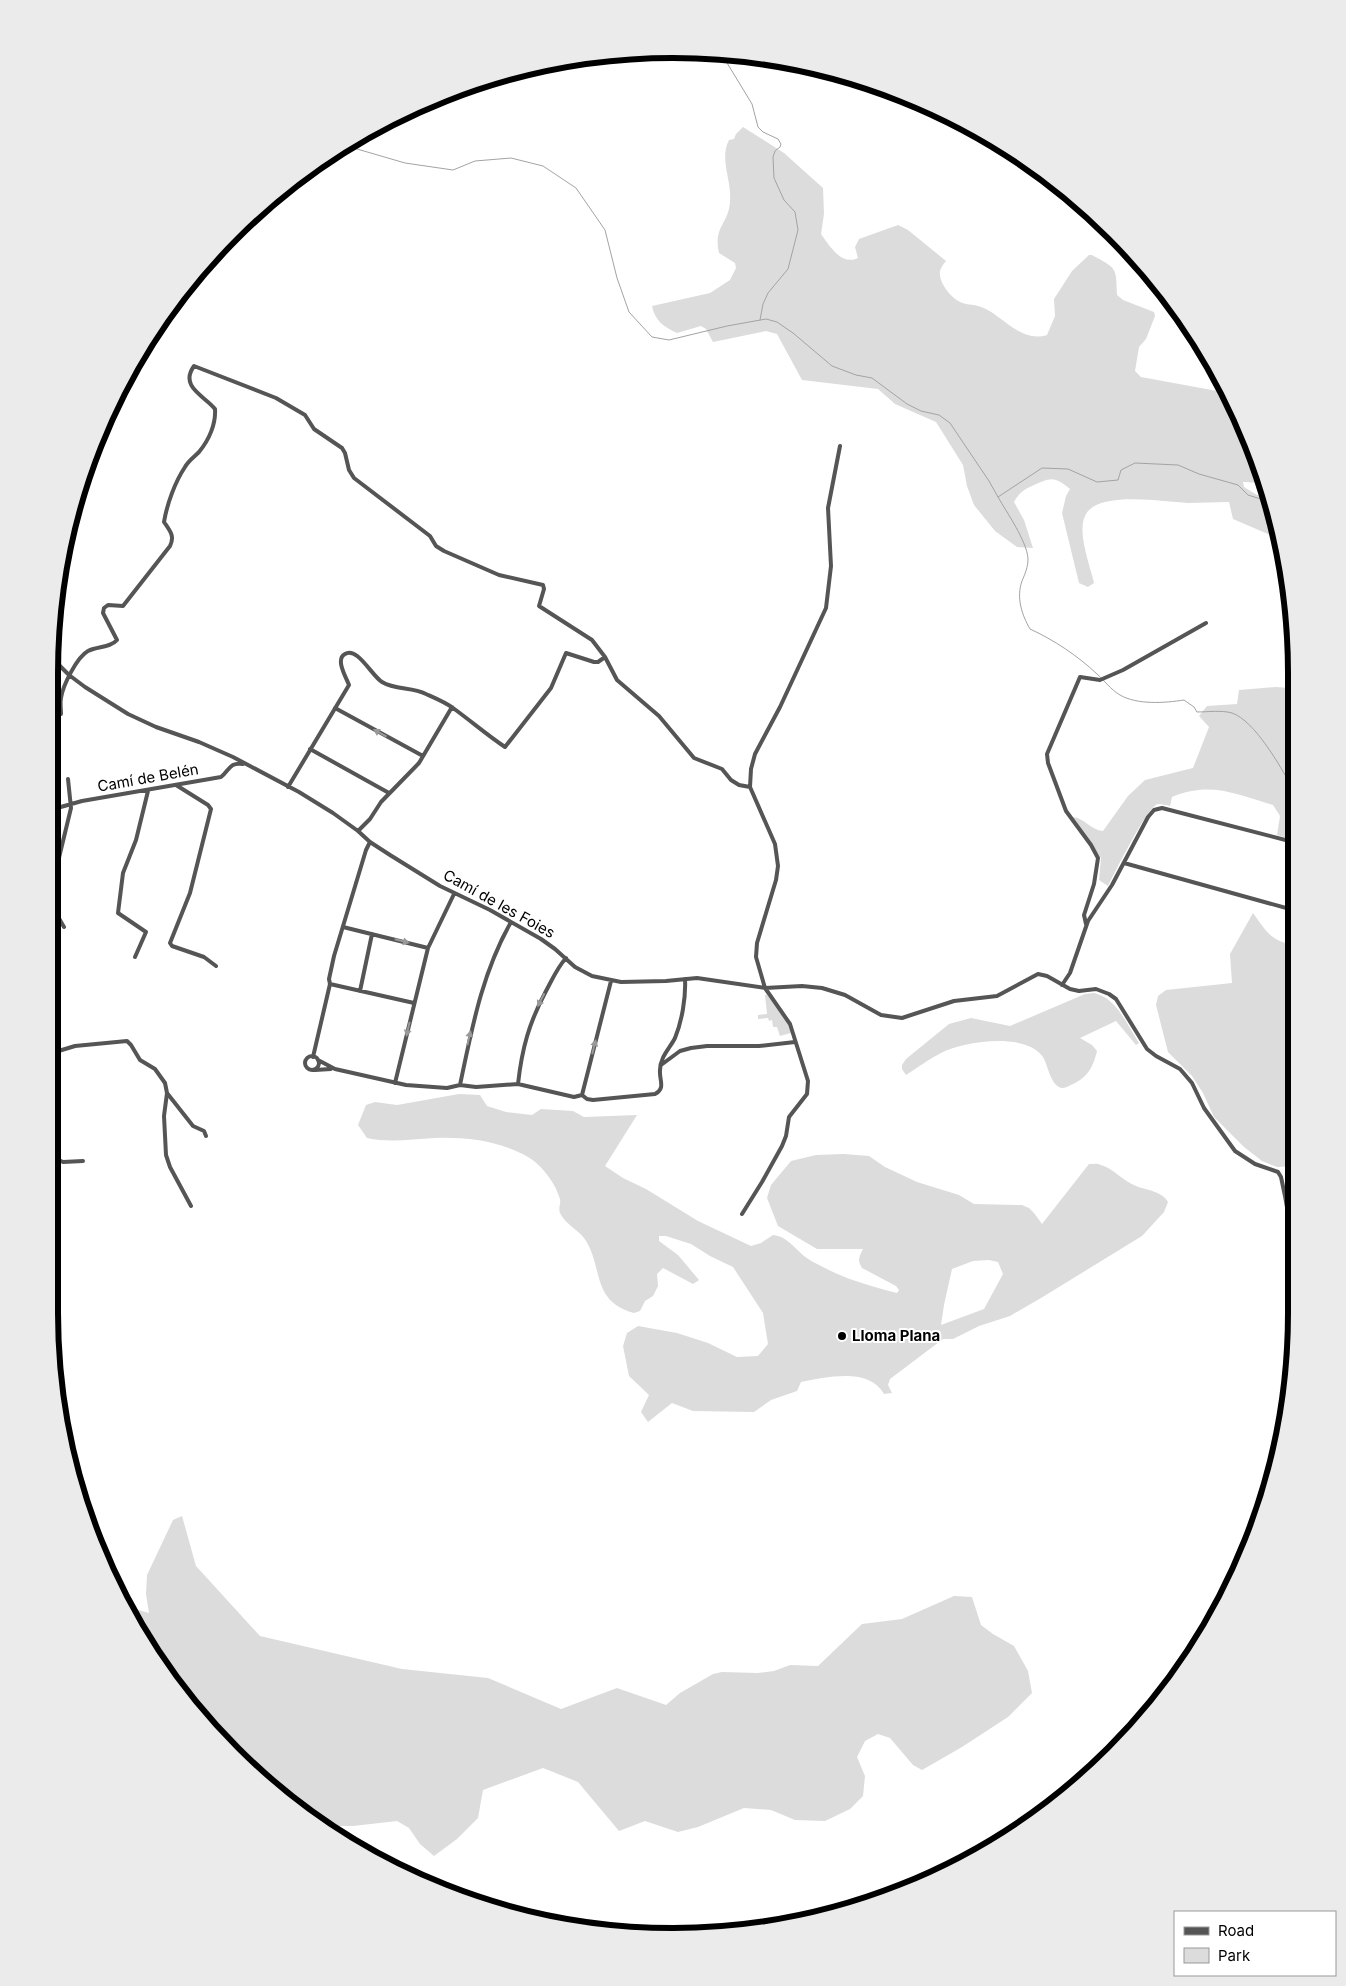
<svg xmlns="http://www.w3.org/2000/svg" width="1346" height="1986" font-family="Inter,sans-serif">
	<rect width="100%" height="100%" fill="#fff"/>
	<path fill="#dcdcdc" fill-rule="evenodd" d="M743,127L784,153L823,188L824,214L821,234C830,246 841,266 858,258L855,247L859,239L898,225L908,230L946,261C943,264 941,268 940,271C938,282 951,298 960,302C969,306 974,303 986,309C1005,319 1023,343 1047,335L1055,316L1054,299L1072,271L1089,255H1092C1117,269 1116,266 1117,295L1123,300L1154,312L1155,316L1146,339L1139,347L1135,371L1141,377L1228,393L1250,434L1264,483L1243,482L1244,487L1257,495L1269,496L1282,540L1233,519L1229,502C1215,502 1201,503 1187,503C1164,502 1096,490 1085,516C1077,533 1090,565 1094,583L1088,587L1079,583L1062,513L1066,496L1070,489C1053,475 1050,478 1032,486C1023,490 1019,493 1014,502L1024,520L1033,548L1017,547L995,531L974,505L967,486L963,465L936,422L895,404L878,389L802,380L777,334L766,331L713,342L706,329L701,326L677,333C664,327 655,321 652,306L710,293L730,280L736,268L735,263L719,253C713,226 729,224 730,201C732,180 719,159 729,140L734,139L736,134Z
		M1297,682V841L1277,835L1280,816L1273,805C1236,794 1210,781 1172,797L1170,806C1167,805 1161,804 1158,804C1147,806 1115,873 1108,886L1099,880L1101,858L1073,817C1084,818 1091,830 1103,831L1128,796L1145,780L1193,768L1209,727L1199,716L1207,706L1237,704L1239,690L1276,687L1290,688Z
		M1253,913C1269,935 1270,940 1297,946V1166L1277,1167L1262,1161L1244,1147L1214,1117L1203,1093L1192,1076L1168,1052L1156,1005L1158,996L1166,990L1232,983L1230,954Z
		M1094,993C1117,998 1127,1025 1139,1043L1136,1045L1116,1021L1080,1038L1092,1045L1097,1051C1093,1067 1088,1077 1073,1084C1070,1085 1066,1088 1063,1088C1051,1088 1048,1065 1043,1057C1026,1032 965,1041 941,1053C929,1059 917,1068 906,1075L902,1069V1065L906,1059L949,1024L971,1018L1010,1026L1085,994Z
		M765,995H767L787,1022L791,1033L780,1036L777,1027H773L772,1020L769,1021L768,1018L758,1019V1015L767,1014Z
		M459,1094L480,1095L487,1106L506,1112L532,1115L541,1109L573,1111L584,1117L637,1115L605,1166L623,1178L646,1189L698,1221L751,1246L761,1243L773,1235C788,1237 793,1247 804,1256C809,1260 815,1263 821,1266C845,1279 870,1286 897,1293L899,1290L896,1286L862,1268C857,1260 859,1257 863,1249H817L778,1226L767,1198L771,1185L791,1161L816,1155L844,1154L869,1156L885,1167L917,1182L959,1195L974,1204L1022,1205L1029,1208L1034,1213L1042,1224L1089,1164C1094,1164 1097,1163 1101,1165C1114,1169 1123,1181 1136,1186C1146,1190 1162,1191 1168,1202L1164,1212L1142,1236L1041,1298L1010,1316L979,1326L953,1339H943L890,1379L888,1385L892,1393L884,1394C869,1367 827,1377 801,1382L797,1391L771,1400L754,1412L693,1411L672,1403L648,1422L641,1412L649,1395L629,1376L623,1346L627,1333L638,1326L677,1333L708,1343L737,1357L758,1356L768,1344L763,1313L733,1267L710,1256L691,1244L666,1236H659V1241L678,1255L699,1280L693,1284L663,1268L657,1274L658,1286L653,1296L645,1301L640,1311L634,1313C590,1301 604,1266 584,1238C577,1229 565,1224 560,1213C558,1208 561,1204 560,1199C556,1184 541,1164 528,1157C500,1141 467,1137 435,1138C412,1139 390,1143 367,1138L358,1125L366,1105L375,1102L397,1105ZM989,1260L998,1262L1003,1274L984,1309L941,1325L944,1305L952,1269L973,1261Z
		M182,1516L196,1566L260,1636L402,1669L488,1678L561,1709L617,1688L666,1705L680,1693L713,1674L722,1672L758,1673L774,1671L790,1665L818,1666L862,1624L902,1619L954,1596L972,1597L981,1625L993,1634L1014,1646L1028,1671L1032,1693L1008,1717L962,1747L922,1770L913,1765L890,1738L878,1734L865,1741L857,1757L865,1776L863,1796L850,1809L825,1821L795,1820L771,1810L744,1808L698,1827L678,1832L645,1821L619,1831L578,1782L543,1768L483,1790L478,1818L457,1839L434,1856L420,1844L409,1828L397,1821L353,1826H324L293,1808L231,1754L154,1660L128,1607L149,1613L146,1594L147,1575L173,1520Z"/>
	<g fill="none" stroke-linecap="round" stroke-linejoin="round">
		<path stroke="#a3a3a3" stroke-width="1" d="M721,53L752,104L758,127L763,132L778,139L781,144L780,147L775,151L773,157L774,178L784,200L795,212L798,230L788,269L768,293L763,304L760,320
			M345,144L357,149L405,163L453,170L475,161L511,158L543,166L576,188L605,230L617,278L629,312L652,337L669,340L727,326L766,319L777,322L793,333L832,366L856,375L872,378L907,404L921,411L939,415L950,423L989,481L998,497L1042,468L1068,469L1097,482L1118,480L1121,470L1135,463L1178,465L1199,474L1238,485L1248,495L1270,502
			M998,497C1007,513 1027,541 1028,559C1028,567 1025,574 1022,581C1016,598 1022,615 1030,629C1054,640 1078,656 1097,674C1105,681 1110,689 1120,695C1137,705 1165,703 1184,700L1194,707L1197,712C1207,712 1222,710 1232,713C1255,721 1280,766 1292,787L1297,789"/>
		<path stroke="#555" stroke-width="4" d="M50,656L69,675L85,687L128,714L156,727L199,742L233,757L299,792L333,813L358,831L370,842L390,855L440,886L490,910L541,939L555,949L575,967L592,976L621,982L666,981L697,978L765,988L802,986L822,988L845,995L881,1015L902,1018L954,1001L997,996L1038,974L1047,976L1070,989L1079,991L1096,989L1109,994L1116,999L1147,1049L1156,1056L1180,1069L1192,1083L1204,1108L1235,1151L1255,1164L1278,1172L1281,1177L1285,1196L1297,1265
			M335,708L423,756
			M61,714C61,709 60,703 61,698C63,685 77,657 88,651C98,646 110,648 117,640L103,613L104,608L108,605L123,606L170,546C175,536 170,531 164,522C167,504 175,482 185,467C188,461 194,457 199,452C209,440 216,424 215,409C205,396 179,387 194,366L276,398L305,415L314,429L342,448L345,453L349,470L354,478L430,536L436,546L444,551L499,575L543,585L544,589L539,606L592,640L605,657L617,680L659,716L694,758L722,769L731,780L739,785L750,787
			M310,749L389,793
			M176,785L208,805L211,809L190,893L170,943L172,946L204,957L216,966
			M288,787L349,685C346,677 335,659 345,654C357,646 372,676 382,682C395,690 412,687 426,694C435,698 445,702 453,708C471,721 487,735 505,747L551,688L566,653L594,662H598L605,657
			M50,810L82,801L221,777C230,770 229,762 243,764
			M358,831L370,819L381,802L419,763L452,707
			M1124,863L1297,911
			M50,895L71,808L68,779
			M51,910L57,915L64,927
			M1086,924L1084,915L1094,884L1098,858L1091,845L1066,811L1048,763L1047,754L1080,677L1100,680L1123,670L1206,623
			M343,927L428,948
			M135,957L146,932L118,913L123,873L136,840L148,791
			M330,984L414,1003
			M1062,985L1070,973L1088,921L1112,885L1148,817L1154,810L1162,808L1297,843
			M360,991L372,934
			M52,1053L75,1046L127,1041L131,1045L140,1060L155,1069L165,1083L167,1093L164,1116L166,1155L170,1167L191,1206
			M305 1063a7 7 0 1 1 14 0a7 7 0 1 1-14 0Z
			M313,1057L330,984L329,979L334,956L366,850L370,842
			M318,1060L335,1069L406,1085L447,1088L460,1085L476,1087L518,1084L574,1097L582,1095L587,1099L593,1100L655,1094C666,1088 659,1080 660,1070C660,1057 670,1048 675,1038C682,1021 686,997 685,979
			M661,1065L680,1051L691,1048L707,1046H759L795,1042
			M315,1070L331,1069
			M395,1083L428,948L454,894
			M518,1084C522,1048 529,1023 546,991C552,980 557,968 566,958
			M460,1085C472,1028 482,973 511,922
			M167,1093L193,1126L204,1131L206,1136
			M582,1095L611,981
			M52,1157L63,1162L83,1161
			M742,1214L762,1182L782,1146L786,1136L789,1117L807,1094L808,1081L790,1024L765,988L756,957L757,943L776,880L778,866L775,844L750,787L751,769L755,754L780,707L826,608L831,566L828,508L840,446
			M1288,1403L1287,1397L1297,1297"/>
	</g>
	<defs><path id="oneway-solid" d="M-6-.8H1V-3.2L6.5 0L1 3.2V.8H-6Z" transform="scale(1.25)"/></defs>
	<g fill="#999">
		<use href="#oneway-solid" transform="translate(380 733) rotate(-151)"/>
		<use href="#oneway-solid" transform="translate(402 941) rotate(14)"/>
		<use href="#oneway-solid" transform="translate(541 1000) rotate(117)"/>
		<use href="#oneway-solid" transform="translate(408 1029) rotate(103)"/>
		<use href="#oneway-solid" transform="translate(469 1038) rotate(-77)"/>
		<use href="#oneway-solid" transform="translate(594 1047) rotate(-76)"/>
	</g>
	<circle fill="#000" stroke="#fff" stroke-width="2" cx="842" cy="1336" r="5"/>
	<g text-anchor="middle" stroke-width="4" stroke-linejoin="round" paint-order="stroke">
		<g font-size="15" fill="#000" stroke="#fff">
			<text transform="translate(148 778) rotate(-10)" y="5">Camí de Belén</text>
			<text transform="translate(499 904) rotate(29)" y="5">Camí de les Foies</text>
		</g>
		<g font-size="15" font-weight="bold" fill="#000" stroke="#fff" text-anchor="start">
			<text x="852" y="1341">Lloma Plana</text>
		</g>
	</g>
	<path d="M0 0H1346V1986H0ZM673 58H673A615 615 0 0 1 1288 673V1313A615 615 0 0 1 673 1928H673A615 615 0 0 1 58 1313V673A615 615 0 0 1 673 58Z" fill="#ebebeb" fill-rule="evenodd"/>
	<path fill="none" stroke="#000" stroke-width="6" d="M673 58H673A615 615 0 0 1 1288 673V1313A615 615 0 0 1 673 1928H673A615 615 0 0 1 58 1313V673A615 615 0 0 1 673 58Z"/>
	<rect x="1174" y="1911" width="162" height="65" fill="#ffffff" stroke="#999999"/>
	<rect x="1184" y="1927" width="25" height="8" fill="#555555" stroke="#999999"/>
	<text x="1218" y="1936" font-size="15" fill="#000000">Road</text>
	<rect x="1184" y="1948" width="25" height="15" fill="#dcdcdc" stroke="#999999"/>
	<text x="1218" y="1961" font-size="15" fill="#000000">Park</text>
</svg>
